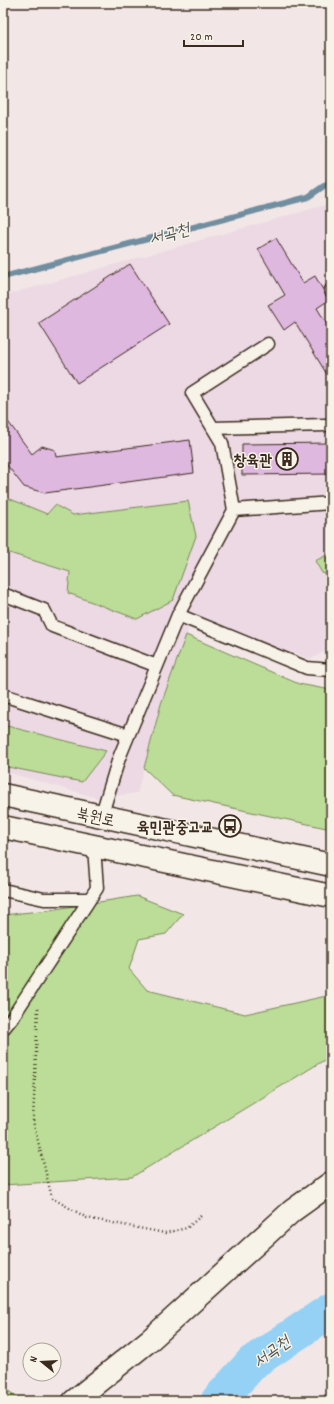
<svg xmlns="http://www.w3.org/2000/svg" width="334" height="1404" font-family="Dekko,'Poor Story',sans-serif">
	<rect width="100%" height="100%" fill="#f2e7e6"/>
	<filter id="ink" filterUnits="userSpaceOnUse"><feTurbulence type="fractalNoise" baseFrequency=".025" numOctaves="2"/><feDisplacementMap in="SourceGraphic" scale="8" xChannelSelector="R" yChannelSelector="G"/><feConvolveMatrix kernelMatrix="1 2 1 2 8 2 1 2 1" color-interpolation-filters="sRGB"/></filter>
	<g filter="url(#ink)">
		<path fill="#ecd9e4" d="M331,202V648L311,659L193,618L161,704L137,793L97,798L3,771V296L325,205Z"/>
		<path fill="#bbdd97" stroke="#7b845a" d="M3,496L47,514L55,505L73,515L188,501L196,536L173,600L137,619L68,593L70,572L3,551Z
			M331,553V576L322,573L315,561Z
			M186,635L299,684L331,690V829L172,795L144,768L161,704Z
			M3,725L106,751L82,782L3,766Z
			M137,896L183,914L166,934L139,939L129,969L147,990L245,1014L331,995V1056L132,1177L3,1185V915L49,910Z
			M3,1388H4L23,1401H3Z"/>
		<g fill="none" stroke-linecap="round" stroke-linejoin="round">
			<path stroke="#708e9f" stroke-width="6" d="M3,277L308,197L331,181"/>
			<path stroke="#94d1f5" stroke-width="35" d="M218,1401L253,1362L331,1310"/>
		</g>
		<path fill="#dfb8e0" stroke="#3b2a1e" d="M276,238L303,283L315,276L329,300L317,308L331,331V381L295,322L284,330L268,305L285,295L258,249Z
			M130,264L169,324L77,383L39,323Z
			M3,415L32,454L42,446L55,450L56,457L190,440L194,473L45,493L24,487L3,460Z
			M331,443V474L242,475V444Z"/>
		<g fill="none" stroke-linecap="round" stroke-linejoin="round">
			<g stroke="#3b2a1e" stroke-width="15">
				<path id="service" d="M331,291V290
					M213,428L326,425
					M234,510L222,443L192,393L268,344
					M3,594L44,610L52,626L157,666
					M178,615L307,668L331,670
					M3,695L128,735
					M101,817L119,758L178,615L234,510L331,503
					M3,890L44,899H89
					M3,1029L12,1018L97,888L94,847"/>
			</g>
			<g stroke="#3b2a1e" stroke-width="25">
				<path id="minor" d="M74,1401L151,1339L292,1211L331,1183"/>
			</g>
			<g stroke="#3b2a1e" stroke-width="25">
				<path id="tertiary" d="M3,795L331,865
					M3,827L331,896"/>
			</g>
			<path stroke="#3b2a1e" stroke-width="2.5" stroke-dasharray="1 3" stroke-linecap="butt" d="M38,1008L33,1121L52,1198L87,1218L165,1233L187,1228L202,1215
				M319,1401L331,1390"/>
			<use href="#service" stroke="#f7f3e8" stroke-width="12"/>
			<use href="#minor" stroke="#f7f3e8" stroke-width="22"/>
			<use href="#tertiary" stroke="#f7f3e8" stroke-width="22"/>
		</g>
	</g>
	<defs>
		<g id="building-ring" transform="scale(1.15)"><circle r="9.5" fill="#f7f3e8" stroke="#3b2a1e" stroke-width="1.5"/><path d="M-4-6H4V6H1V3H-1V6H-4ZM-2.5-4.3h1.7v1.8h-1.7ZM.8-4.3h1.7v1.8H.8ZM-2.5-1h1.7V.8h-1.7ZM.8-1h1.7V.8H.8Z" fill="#3b2a1e"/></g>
		<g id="bus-ring" transform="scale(1.15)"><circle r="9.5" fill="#f7f3e8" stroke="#3b2a1e" stroke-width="1.5"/><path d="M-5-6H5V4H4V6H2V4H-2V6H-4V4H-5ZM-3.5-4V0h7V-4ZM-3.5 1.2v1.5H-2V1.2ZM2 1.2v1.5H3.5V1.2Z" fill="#3b2a1e"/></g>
	</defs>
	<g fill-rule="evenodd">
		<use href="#building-ring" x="287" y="459"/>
		<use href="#bus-ring" x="230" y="826"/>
	</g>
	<g text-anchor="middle" stroke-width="3" stroke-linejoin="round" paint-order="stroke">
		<g font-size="16" font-weight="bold" fill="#3b2a1e" stroke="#f7f3e8" text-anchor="end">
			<text x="272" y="465">창육관</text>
			<text x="214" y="832">육민관중고교</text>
		</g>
		<g font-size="16" fill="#3b2a1e" stroke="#f7f3e8">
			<text transform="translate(96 816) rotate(12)" y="6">북원로</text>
		</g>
		<g font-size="17" font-style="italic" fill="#515454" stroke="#f7f3e8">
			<text transform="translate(169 233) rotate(-15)" y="6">서곡천</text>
			<text transform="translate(271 1351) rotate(-36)" y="6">서곡천</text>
		</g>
	</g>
	<rect width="334" height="1404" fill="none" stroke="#f7f3e8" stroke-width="16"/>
	<rect x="8" y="8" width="318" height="1388" fill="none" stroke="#3b2a1e" stroke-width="1.5" filter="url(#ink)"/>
	<g transform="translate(42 1362) rotate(288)"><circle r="19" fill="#f7f3e8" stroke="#aca397"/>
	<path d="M0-3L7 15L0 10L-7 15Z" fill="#3b2a1e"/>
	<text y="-6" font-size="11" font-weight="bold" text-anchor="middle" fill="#3b2a1e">N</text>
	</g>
	<path d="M184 40v6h59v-6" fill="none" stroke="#3b2a1e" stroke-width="2"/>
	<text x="190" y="40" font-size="12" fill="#3b2a1e" stroke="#f7f3e8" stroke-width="3" paint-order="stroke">20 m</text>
</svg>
